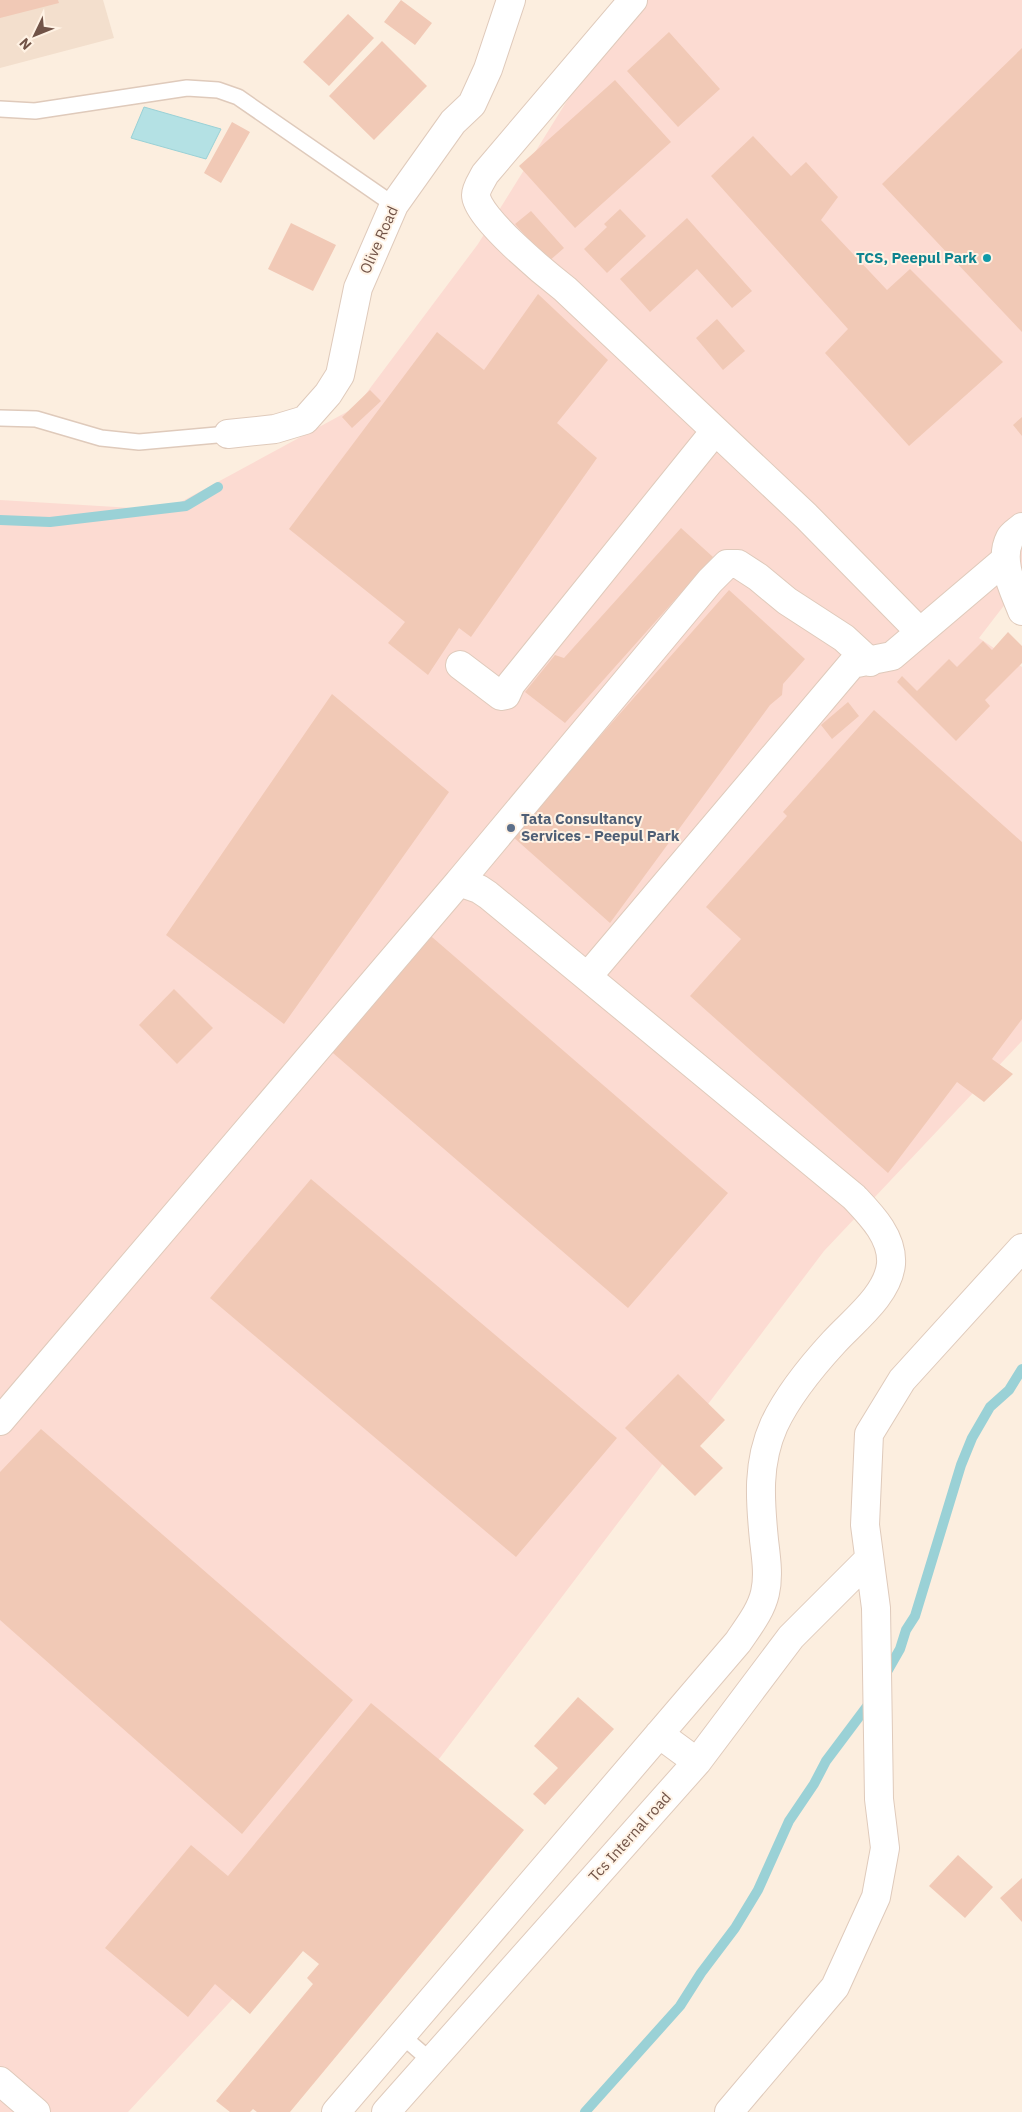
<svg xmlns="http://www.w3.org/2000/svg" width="1022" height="2112" font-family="'IBM Plex Sans',sans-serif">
	<rect width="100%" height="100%" fill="#fceedf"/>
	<path fill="#f3dfcd" d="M0,0H103L114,38L0,68Z"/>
	<path fill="#fcdbd2" d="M640,0H1022V582L979,638L1022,667V1041L824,1251L367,1854L128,2112H0V500L166,510L356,407L478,244L614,25Z"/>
	<path fill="#b4e1e4" stroke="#9ad1d6" d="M144,107L221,129L206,159L131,138Z"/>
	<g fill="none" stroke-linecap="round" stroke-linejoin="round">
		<path stroke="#9ad1d6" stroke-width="10" d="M0,520L50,522L186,506L218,487
			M884,1677L900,1649L906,1630L915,1616L961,1465L972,1438L990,1407L1009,1390L1022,1369
			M585,2112L680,2006L701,1973L735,1928L758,1890L789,1821L814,1784L826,1761L871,1701"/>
	</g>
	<path fill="#f1c9b6" d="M0,0H58L59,3L0,18Z
		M401,0L432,23L415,45L384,22Z
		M348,14L374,38L329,86L303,62Z
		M669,32L720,89L678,127L627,71Z
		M382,41L427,86L374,140L329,96Z
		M1022,48V332L882,184Z
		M615,80L671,142L575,228L519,166Z
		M232,122L250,132L221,183L204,173Z
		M753,136L791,176L806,162L838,197L821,220L887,290L910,269L1003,362L909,446L825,353L848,329L711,176Z
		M620,209L646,236L607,273L584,249L607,227L604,224Z
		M531,211L564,248L548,262L515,224Z
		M687,218L752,291L732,308L697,269L650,312L620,279Z
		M291,223L336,245L313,291L268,269Z
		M538,294L608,360L557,423L597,458L471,637L459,628L428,675L388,643L405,622L289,529L437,332L484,370Z
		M717,319L745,351L723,370L696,338Z
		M370,390L381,401L352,428L342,417Z
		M1022,417V436L1013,425Z
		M681,528L713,557L565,723L525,692L555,655L564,658Z
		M729,590L805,659L783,684L782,695L770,705L610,923L512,836Z
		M1008,632L1022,646V663L985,700L990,706L956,741L897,682L902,676L917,691L949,659L957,667L983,641L992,650Z
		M332,694L449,792L284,1024L166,935Z
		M848,702L859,716L832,739L821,725Z
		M874,710L1022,842V1019L992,1059L1013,1074L984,1102L957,1082L888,1173L690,996L741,939L706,907L787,816L783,812Z
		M425,931L728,1193L628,1308L326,1047Z
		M174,989L213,1028L177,1064L139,1025Z
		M311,1179L617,1438L516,1557L210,1298Z
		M678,1374L725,1420L700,1446L723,1468L695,1496L625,1428Z
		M41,1429L353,1700L242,1834L0,1620V1472Z
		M578,1697L614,1729L545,1805L533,1794L558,1768L534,1746Z
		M371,1703L524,1830L290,2112H257L253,2109L250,2112H230L216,2101L313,1984L307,1978L319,1964L303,1951L250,2014L215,1984L188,2017L105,1948L191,1845L228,1876Z
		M958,1855L993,1887L965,1918L929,1886Z
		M1022,1878V1922L1000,1898Z"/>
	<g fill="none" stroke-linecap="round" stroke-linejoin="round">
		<g stroke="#dfcabb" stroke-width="18">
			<path id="service" d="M0,109L35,111L187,88L218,90L238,97L394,205
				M0,418L36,419L101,438L139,442L228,434
				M401,2035L431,2061"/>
		</g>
		<g stroke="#dfcabb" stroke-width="30">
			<path id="minor" d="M633,0L485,174C482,180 476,188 476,195C476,217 547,275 565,289L806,516L919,631
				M228,434L275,429L305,420L328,394L340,375L358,288L394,205L453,122L472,104L488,69L511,0
				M1022,527C1019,530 1012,534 1010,538C998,561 1014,590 1022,611
				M460,665L501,696L506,695L511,684L715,431
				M459,882L710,581L727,564H738L758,577L787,601L844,638L870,662
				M588,976L852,664L892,656L1005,560
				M0,1421L459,882L479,889L488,895L854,1197C871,1215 893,1237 891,1264C888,1295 853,1321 834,1342C811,1367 788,1395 774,1425C757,1463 760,1500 764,1540C766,1557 769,1576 765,1593C761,1611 748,1627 738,1642L336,2112
				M659,1734L697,1762
				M0,2081L36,2112
				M386,2112L697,1762L791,1637L869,1559
				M729,2112L835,1987L876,1897L885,1848L879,1799L876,1608L865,1525L869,1434L902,1380L1022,1248"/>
		</g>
		<use href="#service" stroke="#fff" stroke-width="15"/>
		<use href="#minor" stroke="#fff" stroke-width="28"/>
	</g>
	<circle fill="#0f9aa8" stroke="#fff2e4" stroke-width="2" cx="987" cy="258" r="5"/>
	<circle fill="#5c6f8a" stroke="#fff2e4" stroke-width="2" cx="511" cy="828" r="5"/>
	<g text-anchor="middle" stroke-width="4" stroke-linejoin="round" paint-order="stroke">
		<g font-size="15" fill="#715347" stroke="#fff2e4">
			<text transform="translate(379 240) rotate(-66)" y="5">Olive Road</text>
			<text transform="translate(630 1837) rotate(-48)" y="5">Tcs Internal road</text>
		</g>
		<g font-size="15" font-weight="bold" fill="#0d838f" stroke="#fff2e4" text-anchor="end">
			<text x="977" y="263">TCS, Peepul Park</text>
		</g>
		<g font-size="15" font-weight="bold" fill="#4e5e75" stroke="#fff2e4" text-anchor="start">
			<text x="521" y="824">Tata Consultancy<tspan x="521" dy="17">Services - Peepul Park</tspan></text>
		</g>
	</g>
	<g transform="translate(35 35) rotate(227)" stroke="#fff2e4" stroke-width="4" paint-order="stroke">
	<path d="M0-4L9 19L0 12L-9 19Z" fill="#715347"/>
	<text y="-8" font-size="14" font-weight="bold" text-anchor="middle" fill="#715347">N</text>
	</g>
</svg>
